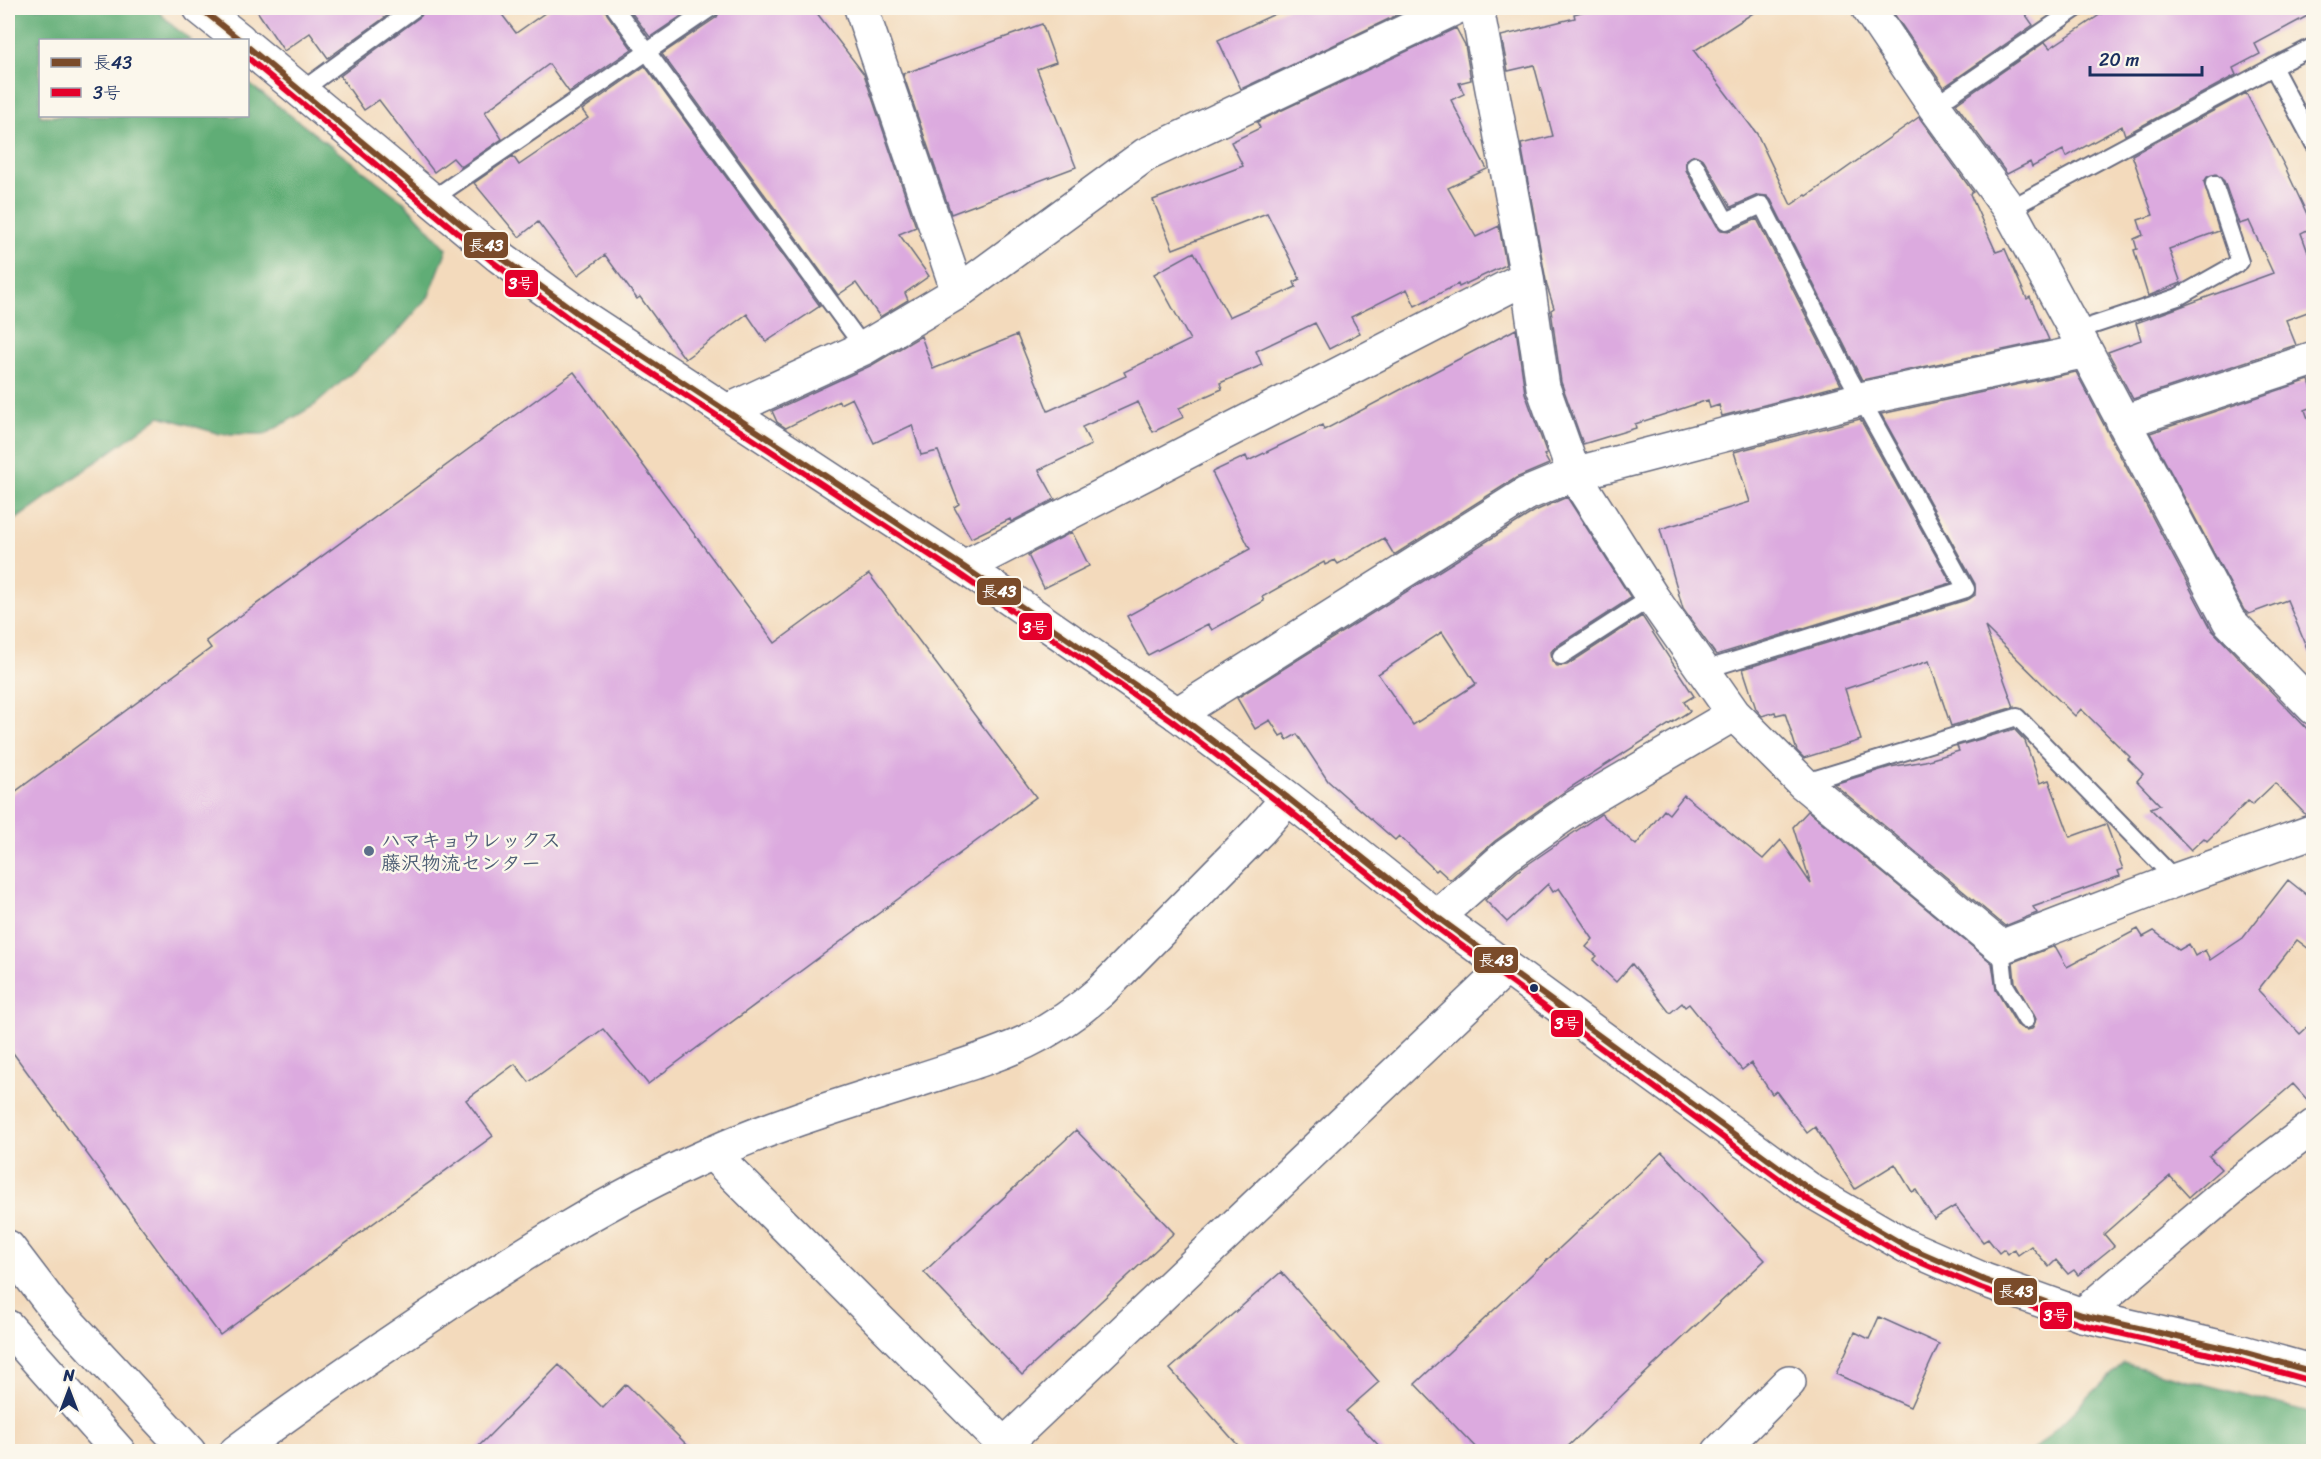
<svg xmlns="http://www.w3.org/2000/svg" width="2321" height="1459" font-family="Sriracha,'Klee One',sans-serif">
	<rect width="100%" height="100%" fill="#fbf7ec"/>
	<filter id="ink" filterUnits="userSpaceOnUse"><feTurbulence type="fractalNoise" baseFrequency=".0167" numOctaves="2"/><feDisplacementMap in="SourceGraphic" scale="12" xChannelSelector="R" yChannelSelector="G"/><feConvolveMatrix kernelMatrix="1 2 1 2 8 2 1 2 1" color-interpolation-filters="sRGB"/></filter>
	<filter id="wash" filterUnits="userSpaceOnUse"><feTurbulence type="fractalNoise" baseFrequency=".008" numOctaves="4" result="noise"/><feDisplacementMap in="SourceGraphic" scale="24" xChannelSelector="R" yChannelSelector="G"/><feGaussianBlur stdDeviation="1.35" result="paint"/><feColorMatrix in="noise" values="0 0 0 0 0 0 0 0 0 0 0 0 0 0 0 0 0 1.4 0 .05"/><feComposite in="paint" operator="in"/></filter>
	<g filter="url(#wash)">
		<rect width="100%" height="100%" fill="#f3dabc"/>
		<path fill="#61ad76" stroke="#3e6e6a" stroke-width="1.5" d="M8,8H155L173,26L191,40H40V116H248V83L404,202L447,249L429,296L395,335L315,405L266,434H220L160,416L15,520L8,523Z
			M2123,1363L2313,1413V1451H2033Z"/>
		<g id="blocks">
			<path fill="#dcaadf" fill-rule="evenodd" d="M255,8H398L328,58L310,33L284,51Z
				M425,8H497L516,33L552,8H605L607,14L632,49L569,92L549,64L485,112L502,139L461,167L453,158L434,172L379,100L364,110L340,76L421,16Z
				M628,8H693L650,37Z
				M721,8H813L864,74L916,227L899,234L929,276L905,293L908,300L880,317L856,283L838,295L662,54L717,17Z
				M1288,8H1412L1241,89L1218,40Z
				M1595,8H1761L1694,51L1757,134L1791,205L1806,195L1807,196L1919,117L1973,192L1970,194L1996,252L2005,249L2027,299L2030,297L2049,340L1862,380L1771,200L1767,196L1758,195L1731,207L1704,160L1695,155L1686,160V170L1717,226L1721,230L1730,231L1757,219L1841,385L1722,416L1719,405L1710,408L1708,400L1635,424L1636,428L1583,444L1561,382L1551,310L1554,308L1547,286L1521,144L1553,136L1534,65L1508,71L1501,36L1575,18L1574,14Z
				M1890,8H2021L2033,25L1944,87Z
				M2110,8H2313V13L2255,44L2260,54L2233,68L2236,75L2125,135L2122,126L2066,157L2063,150L2032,167L2030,162L2007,174L1956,104L2045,42L2050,48Z
				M1042,24L1056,62L1037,69L1076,167L951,214L903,74Z
				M1456,28L1465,45L1471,80L1459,83L1464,94L1451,100L1487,169L1448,188L1476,237L1499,226L1506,265L1459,287L1458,284L1415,306L1407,289L1351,317L1360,333L1329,349L1315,323L1256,351L1262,365L1220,383L1222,389L1179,408L1184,417L1153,432L1138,402L1082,427L1091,445L1039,470L1055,499L1011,522L1010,519L971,538L954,507L959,504L938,451L921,455L912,425L874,443L852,398L840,404L839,401L786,428L777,422L772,411L872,365L921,336L933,369L1017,335L1048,411L1126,376L1124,372L1190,340L1154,274L1194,252L1229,317L1296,287L1294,282L1300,279L1267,213L1173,249L1153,200L1243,166L1231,142L1260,128L1257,122Z
				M645,66L820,306L766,342L747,314L685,359L640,297L637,299L605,255L578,275L538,222L519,237L474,183L513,156L519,165L588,118L582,110Z
				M2246,93L2285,167L2313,227L2301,233L2313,266V310L2286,320L2296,345L2133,399L2108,352L2141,340L2136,323L2273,273L2249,221L2239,224L2224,181L2216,174L2207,177L2204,182L2219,231L2169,249L2181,283L2148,296L2134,250L2137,249L2134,239L2143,235L2138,220L2153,215L2132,155Z
				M1516,329L1525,393L1547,454L1544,455L1549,464L1516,478L1394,555L1384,538L1338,564L1335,560L1325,565L1324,562L1262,597L1264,601L1212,630L1208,624L1148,655L1127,616L1250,549L1212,472L1246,456L1248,461L1322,425L1324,430Z
				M574,372L775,643L869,574L1036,797L648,1084L603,1029L529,1082L515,1064L466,1100L493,1136L220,1335L8,1046V797L211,648L206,641Z
				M2076,372L2212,630L2313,735V813L2305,814L2275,783L2252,805L2248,801L2207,841L2204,838L2191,850L2150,808L2160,805L2137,781L2143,774L2128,759L2130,757L2081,709L2075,716L1985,627L2014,707L1951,726L1929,661L1845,689L1861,740L1804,758L1797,751L1785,713L1776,715L1775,712L1762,716L1756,709L1743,669L1969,599L1975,595V584L1881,414Z
				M2309,380L2313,392V407L2305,410L2313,433V663L2287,600L2249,614L2244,610L2150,433Z
				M1860,419L1951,583L1716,655L1683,609L1660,529L1750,502L1734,452Z
				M1567,497L1631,598L1555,647L1551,652L1552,661L1557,666L1567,665L1642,616L1694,696L1684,702L1690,711L1571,787L1495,841L1450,880L1438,869L1436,871L1399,836L1395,840L1328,781L1297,734L1287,740L1284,734L1280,736L1270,720L1255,729L1237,698L1535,511ZM1442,632L1476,684L1413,725L1378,674Z
				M1072,532L1089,566L1044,588L1028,555Z
				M2014,729L2025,741L2040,783L2049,780L2070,837L2106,824L2123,869L2118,871L2120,876L2033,907L2037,913L2005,926L1834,784L1890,767L1925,761L1959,751L1957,746Z
				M1684,795L1763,859L1781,840L1811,884L1793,827L1808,811L1992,963L1996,990L2017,1025L2026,1030L2032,1029L2036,1019L2015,982L2013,962L2055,946L2067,967L2138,929L2143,937L2154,931L2179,950L2189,944L2195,956L2205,950L2210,960L2243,938L2288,880L2313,900V952L2297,940L2258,990L2300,1034L2313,1022V1106L2293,1084L2209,1156L2221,1169L2189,1197L2170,1176L2104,1234L2114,1246L2078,1275L2074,1270L2068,1274L2056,1260L2049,1267L2031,1246L2018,1255L2014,1249L2008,1254L2004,1249L1999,1253L1988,1239L1983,1242L1955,1206L1934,1219L1916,1190L1912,1192L1895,1164L1855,1189L1815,1127L1807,1133L1776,1091L1772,1094L1751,1063L1742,1070L1689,1004L1685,1007L1682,1003L1670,1013L1632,964L1616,982L1593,960L1597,956L1586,947L1593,939L1559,888L1553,892L1548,884L1507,922L1485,900L1518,871L1601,814L1636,845L1664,810L1669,814Z
				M1076,1130L1174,1233L1022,1375L924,1272Z
				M1662,1152L1765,1260L1562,1452H1480L1415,1384Z
				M1281,1272L1379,1382L1346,1411L1385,1452H1244L1170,1369Z
				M1879,1317L1939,1344L1910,1407L1836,1374L1855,1332L1869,1339Z
				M559,1365L603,1408L626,1384L694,1452H473Z"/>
		</g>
	</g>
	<g filter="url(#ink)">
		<use href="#blocks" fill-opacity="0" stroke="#676b7f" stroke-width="1.5"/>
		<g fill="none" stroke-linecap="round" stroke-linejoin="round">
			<g stroke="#676b7f" stroke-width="20">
				<path id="service" d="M615,8L864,348
					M2273,67L2314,46
					M301,91L415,8
					M1934,106L2077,8
					M1695,165L1726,221L1762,205L1849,377L1966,589L1704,670
					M431,200L711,8
					M2009,209L2273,67L2314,144
					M2076,331L2178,297L2240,262L2214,184
					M1561,656L1652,597
					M1803,783L2017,717L2176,880
					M2001,947L2005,985L2026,1020"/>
			</g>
			<g stroke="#676b7f" stroke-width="36">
				<path id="minor" d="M861,8L958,292
					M1477,8L1527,277L1543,387L1574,474L1652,597L1734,714L1803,783L2001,947L2176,880L2314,831
					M2086,351L2229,621L2314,708
					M727,411L864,348L958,292L1145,155L1455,8
					M2123,422L2314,359
					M964,567L1527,277
					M1177,714L1526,494L1574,474L1861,399L2086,351L2009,209L1934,106L1868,8
					M1437,917L1506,856L1574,808L1734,714
					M712,1153L1011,1452
					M2082,1315L2237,1184L2314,1126
					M1004,1445L1506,968
					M1719,1452L1789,1382"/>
			</g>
			<g stroke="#676b7f" stroke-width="36">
				<path id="tertiary" d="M200,8L240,40
					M248,47L499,256L580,315L964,567L1177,714L1288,798L1437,917L1813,1192L1906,1246L1984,1280L2082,1315L2242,1352L2314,1372
					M236,1452C298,1405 363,1361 427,1318C519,1256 608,1199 710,1154C776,1124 847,1103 916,1081C991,1056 1040,1046 1101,991L1259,831L1288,798"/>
			</g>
			<g stroke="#676b7f" stroke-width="36">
				<path id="primary" d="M8,1247L53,1306L189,1452
					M8,1327L119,1452"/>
			</g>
			<use href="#service" stroke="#fff" stroke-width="16"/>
			<use href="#minor" stroke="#fff" stroke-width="33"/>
			<use href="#tertiary" stroke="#fff" stroke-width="33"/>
			<use href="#primary" stroke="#fff" stroke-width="33"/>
			<g stroke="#fbf7ec" stroke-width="10">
				<path id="bus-1" d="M200,8L240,40
					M248,47L499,256L580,315L964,567L1177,714L1288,798L1437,917L1813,1192L1906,1246L1984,1280L2082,1315L2242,1352L2314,1372"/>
			</g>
			<g stroke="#fbf7ec" stroke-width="10">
				<path id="bus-2" d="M248,58L494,263L575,323L959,574L1172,721L1282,805L1432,924L1808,1200L1901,1254L1981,1288L2080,1324L2240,1361L2312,1381"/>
			</g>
			<use href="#bus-1" stroke="#7a4b2a" stroke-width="6"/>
			<use href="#bus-2" stroke="#e4002b" stroke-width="6"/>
		</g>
	</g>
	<circle fill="#5c6f8a" stroke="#fbf7ec" stroke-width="2" cx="369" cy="851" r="6"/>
	<circle fill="#1b2f5e" stroke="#fbf7ec" stroke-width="2" cx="1534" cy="988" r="5"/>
	<g text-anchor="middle" stroke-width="5" stroke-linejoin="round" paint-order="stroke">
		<g font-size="20" font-weight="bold" fill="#4e5e75" stroke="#fbf7ec" text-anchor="start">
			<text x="381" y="847">ハマキョウレックス<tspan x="381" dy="23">藤沢物流センター</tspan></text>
		</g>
	</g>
	<g stroke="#fbf7ec" stroke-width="2">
		<rect x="463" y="231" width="46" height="28" rx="6" fill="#7a4b2a"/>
		<rect x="504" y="269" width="35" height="29" rx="6" fill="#e4002b"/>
		<rect x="976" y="577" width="46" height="29" rx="6" fill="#7a4b2a"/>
		<rect x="1018" y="612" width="35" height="29" rx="6" fill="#e4002b"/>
		<rect x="1473" y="946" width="46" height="28" rx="6" fill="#7a4b2a"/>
		<rect x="1550" y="1009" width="34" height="29" rx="6" fill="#e4002b"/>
		<rect x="1993" y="1277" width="45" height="29" rx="6" fill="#7a4b2a"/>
		<rect x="2039" y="1301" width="34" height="29" rx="6" fill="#e4002b"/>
	</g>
	<g font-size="16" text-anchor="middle" font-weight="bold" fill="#fff">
		<text x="486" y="251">長43</text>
		<text x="521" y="289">3号</text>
		<text x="999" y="597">長43</text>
		<text x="1035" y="633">3号</text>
		<text x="1496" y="966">長43</text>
		<text x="1567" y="1029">3号</text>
		<text x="2016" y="1297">長43</text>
		<text x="2056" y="1321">3号</text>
	</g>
	<rect width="2321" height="1459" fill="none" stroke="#fbf7ec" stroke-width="30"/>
	<rect x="39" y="39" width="210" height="78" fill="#fbf7ec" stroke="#a1a7b3" stroke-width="1.5"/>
	<rect x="51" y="58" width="30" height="9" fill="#7a4b2a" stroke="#a1a7b3" stroke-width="1.5"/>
	<text x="93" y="69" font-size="18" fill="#1b2f5e">長43</text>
	<rect x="51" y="88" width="30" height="9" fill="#e4002b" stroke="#a1a7b3" stroke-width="1.5"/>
	<text x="93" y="99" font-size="18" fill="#1b2f5e">3号</text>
	<g transform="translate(69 1390)" stroke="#fbf7ec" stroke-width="4.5" paint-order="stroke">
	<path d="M0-4.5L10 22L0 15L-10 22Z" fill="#1b2f5e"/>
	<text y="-9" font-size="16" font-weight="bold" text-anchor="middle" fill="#1b2f5e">N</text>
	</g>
	<path d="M2090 66v9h112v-9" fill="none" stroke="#1b2f5e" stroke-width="3"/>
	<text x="2099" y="66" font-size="18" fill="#1b2f5e" stroke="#fbf7ec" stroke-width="4.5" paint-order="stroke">20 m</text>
</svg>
